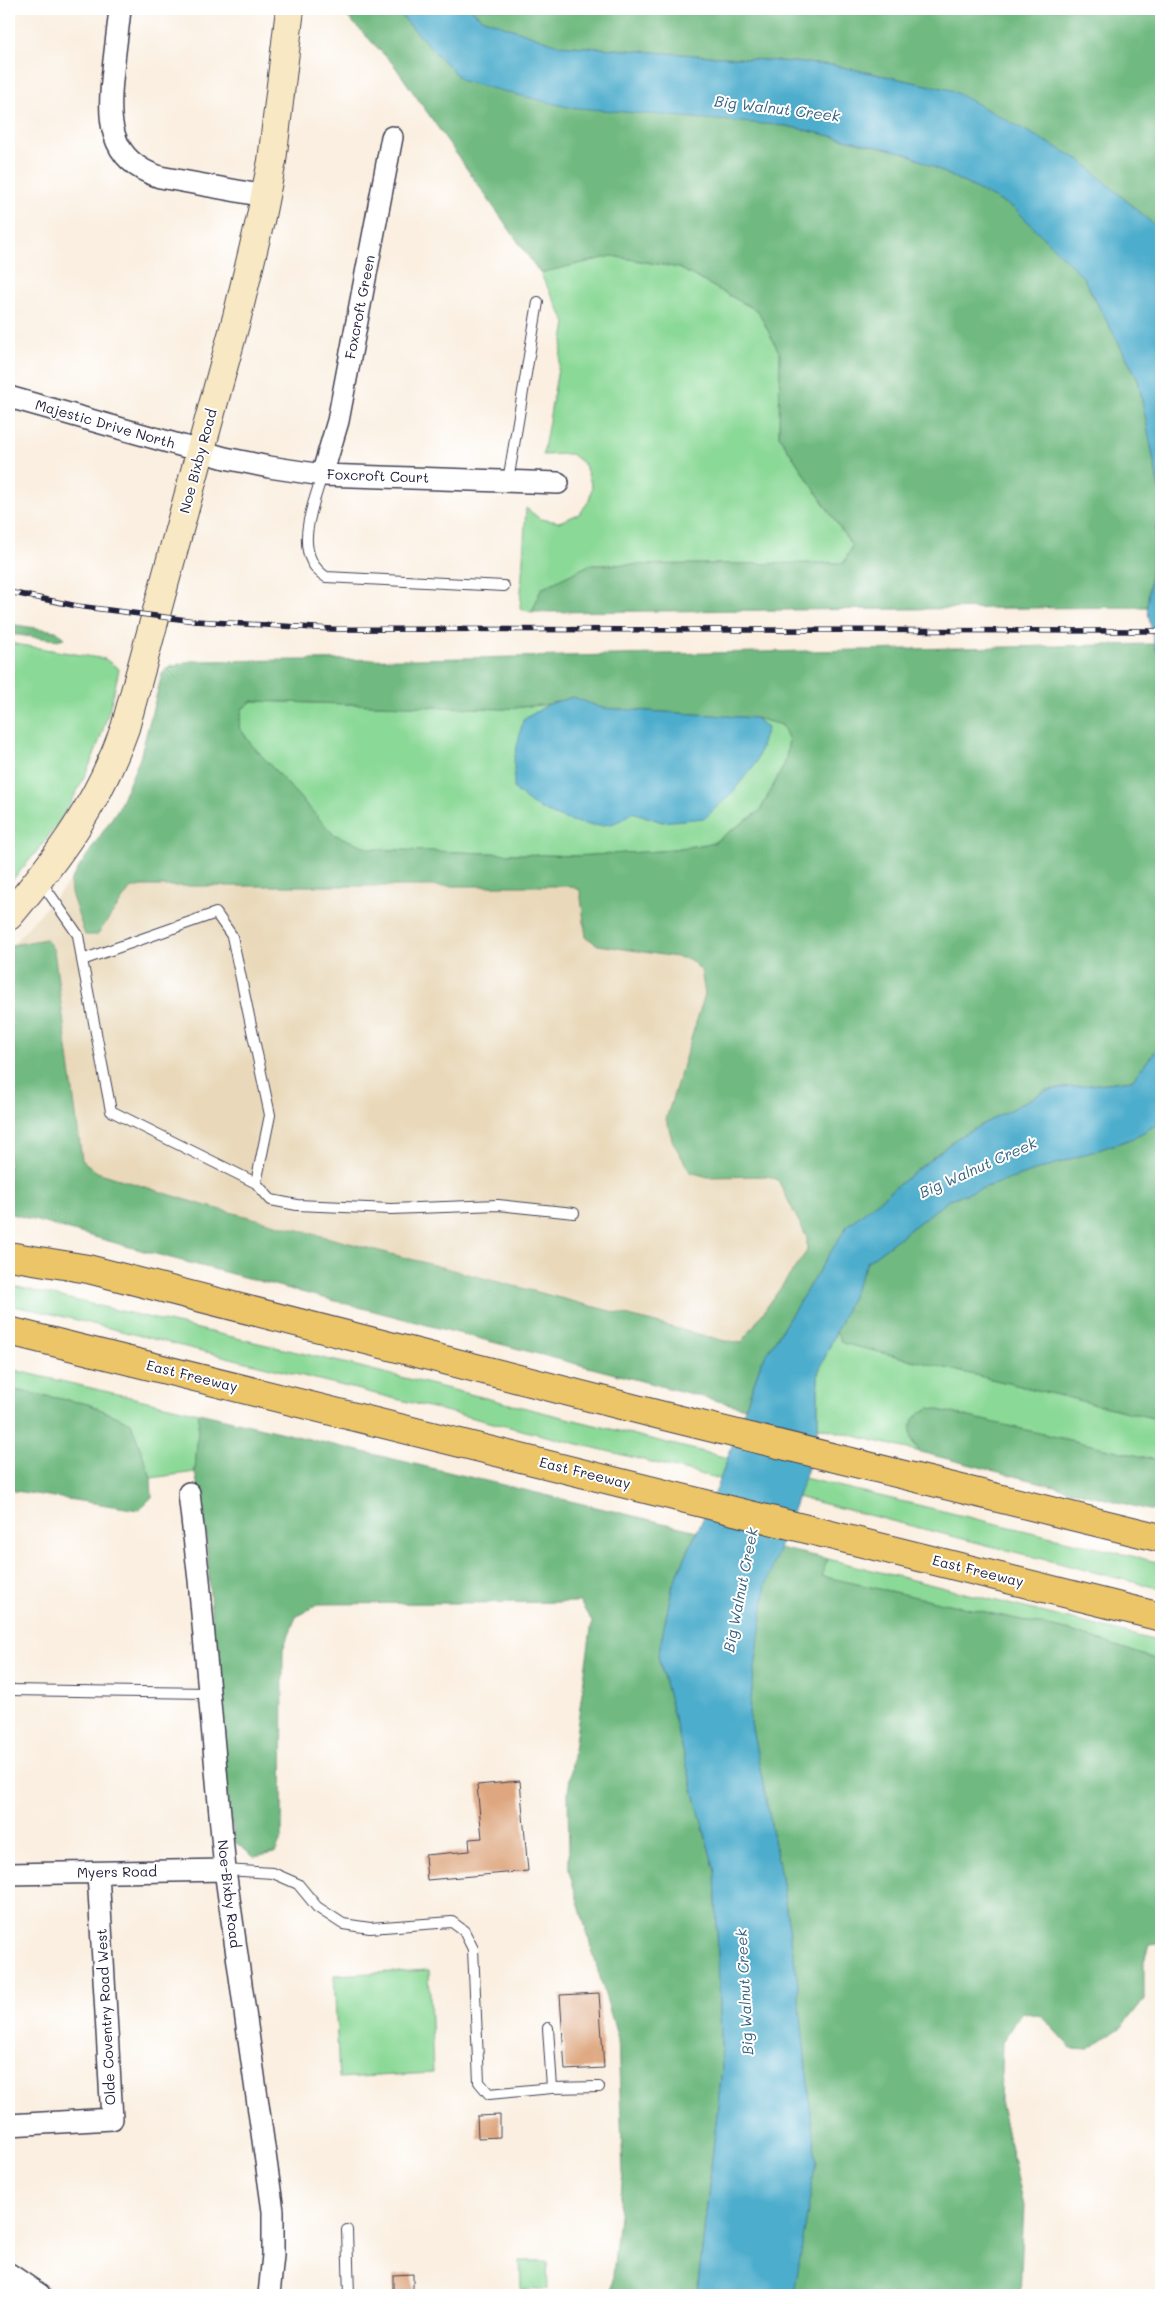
<svg xmlns="http://www.w3.org/2000/svg" width="1170" height="2304" font-family="Mali,sans-serif">
	<rect width="100%" height="100%" fill="#fff"/>
	<filter id="ink" filterUnits="userSpaceOnUse"><feTurbulence type="fractalNoise" baseFrequency=".02" numOctaves="2"/><feDisplacementMap in="SourceGraphic" scale="10" xChannelSelector="R" yChannelSelector="G"/><feConvolveMatrix kernelMatrix="1 2 1 2 8 2 1 2 1" color-interpolation-filters="sRGB"/></filter>
	<filter id="wash" filterUnits="userSpaceOnUse"><feTurbulence type="fractalNoise" baseFrequency=".0096" numOctaves="4" result="noise"/><feDisplacementMap in="SourceGraphic" scale="20" xChannelSelector="R" yChannelSelector="G"/><feGaussianBlur stdDeviation="1.12" result="paint"/><feColorMatrix in="noise" values="0 0 0 0 0 0 0 0 0 0 0 0 0 0 0 0 0 1.4 0 .05"/><feComposite in="paint" operator="in"/></filter>
	<g filter="url(#wash)">
		<rect width="100%" height="100%" fill="#faefe0"/>
		<path fill="#e9d9ba" d="M70,881L71,893L97,935L130,889L142,886H569L580,890L586,937L598,945L689,959L701,970L705,994L666,1119L708,1177L768,1176L778,1180L807,1238V1251L742,1342L725,1341L203,1205L97,1172L82,1160L54,950L46,939L12,945Z"/>
		<path fill="#8bd997" stroke="#567e69" d="M612,256L679,268L758,311L780,354L779,436L852,546L844,563L589,565L541,589L532,612L520,609L526,508L540,519L559,522L579,514L589,501L592,487L585,465L571,454L543,455L566,323L540,273Z
			M9,643L105,659L119,669C108,722 91,773 61,818C46,842 27,863 9,884Z
			M252,701L503,709L549,704L523,720L632,812L662,821L767,728L756,718L782,725L789,740L785,763L760,811L713,843L661,851L575,856L371,849L333,834L251,744L239,727L242,709Z
			M9,1285L344,1363L728,1458L720,1479L48,1313L9,1305Z
			M836,1332L842,1343L1161,1420V1461L930,1408L911,1440L920,1452L818,1427V1373Z
			M9,1369L199,1413L195,1472L151,1478L131,1423L88,1404L9,1389Z
			M804,1478L1161,1563V1589L797,1497Z
			M828,1559L1161,1642V1661L1071,1631L820,1576Z
			M429,1970L433,2073L339,2078L334,1975Z
			M547,2261L548,2289L521,2290L520,2261Z"/>
		<path fill="#70b980" stroke="#496e5e" fill-rule="evenodd" d="M328,9H395L462,81L787,126L906,153L1014,208L1083,277L1138,379L1160,493L1147,607L532,612L541,589L589,565L844,563L852,546L779,436L780,354L758,311L679,268L612,256L540,273L394,65L343,12Z
			M471,9H1161V231L951,90L833,65L558,45L481,18Z
			M9,624L56,631L64,638L57,640L9,634Z
			M1154,644L1161,665V1044L1132,1080L1047,1090L957,1138L847,1226L761,1363L745,1408L144,1251L9,1213V949L12,945L46,939L54,950L82,1160L97,1172L203,1205L725,1341L742,1342L807,1251V1238L778,1180L768,1176L708,1177L690,1172L673,1142L666,1119L705,994L701,970L689,959L598,945L586,937L580,890L569,886H142L130,889L97,935H85L71,893L70,881L118,809L140,758L162,674L168,667L191,661L417,659ZM573,697L602,708L756,718L782,725L789,740L785,763L760,811L713,843L661,851L575,856L371,849L333,834L251,744L239,727L242,709L252,701L503,709L549,704Z
			M1161,1122V1420L842,1343L836,1332L867,1262L950,1199L1131,1139Z
			M9,1389L88,1404L131,1423L151,1478L152,1497L139,1510L9,1490Z
			M930,1408L1161,1461V1509L1149,1510L920,1452C906,1434 907,1417 930,1408Z
			M199,1413L697,1531L673,1584L658,1656L715,1872L722,2068L697,2295H611L623,2174L618,2039L569,1871L568,1792L592,1622L580,1602L318,1604L296,1617L283,1649L282,1837L275,1853L254,1857L235,1842L220,1760L206,1530L195,1472Z
			M779,1548L828,1559L821,1576L1071,1631L1161,1661V1943L1149,1944L1144,1961V1999L1123,2026L1089,2049L1071,2048L1041,2016L1021,2012L1002,2042L1000,2101L1024,2205L1020,2295H794L797,1977L779,1865L749,1713L765,1586Z"/>
		<path fill="#4eadcc" stroke="#386884" d="M395,9H471L481,18L558,45L833,65L951,90L1080,160L1161,231V665L1154,644L1147,607L1160,493L1138,379L1083,277L1014,208L906,153L787,126L567,107L462,81Z
			M573,697L602,708L756,718L767,728L756,763L732,793L705,818L662,822L632,812C607,838 562,820 535,806C527,802 521,794 514,789V760L523,720L549,704Z
			M1161,1044V1122L1131,1139L950,1199L867,1262L818,1373V1440L766,1586L749,1713L779,1865L797,1977L816,2161L794,2295H697L722,2068L715,1872L658,1656L673,1584L717,1488L761,1363L847,1226L957,1138L1047,1090L1132,1080Z"/>
		<g id="blocks">
			<path fill="#dea780" d="M520,1781L528,1871L427,1880L425,1855L470,1851L469,1839L482,1838L477,1785Z
				M599,1993L604,2068L565,2070L560,1995Z
				M500,2115V2137L478,2138L477,2116Z
				M413,2274V2295H393V2275Z"/>
		</g>
	</g>
	<g filter="url(#ink)">
		<use href="#blocks" fill-opacity="0" stroke="#424154" stroke-width="1"/>
		<g fill="none" stroke-linecap="round" stroke-linejoin="round">
			<g stroke="#424154" stroke-width="12">
				<path id="lane" d="M322,475C313,507 291,554 326,577L504,586
					M508,481L538,302
					M40,880L78,935L82,960L111,1111L256,1183L270,1115L232,936L216,913L82,960
					M256,1183L271,1200L297,1205L391,1209L498,1205L574,1213
					M9,1690L209,1693
					M225,1870L273,1873L298,1884L317,1907L343,1924L370,1928L452,1922L464,1931L473,1949L479,2082L489,2094L552,2088L548,2028
					M552,2088L599,2087
					M347,2230L349,2295"/>
			</g>
			<g stroke="#424154" stroke-width="24">
				<path id="street" d="M120,9C118,29 115,50 113,70C108,117 106,160 160,177L265,196
					M9,397L225,458L269,467L322,475L558,483
					M322,475L338,421L392,137
					M189,1493L199,1580L225,1870L273,2211V2255L269,2295
					M9,1874L225,1870
					M9,2125L112,2119L98,1873
					M9,2274L40,2295"/>
			</g>
			<g stroke="#424154" stroke-width="30">
				<path id="secondary" d="M9,916C60,855 98,804 125,728L237,317L260,221L272,161L290,9"/>
			</g>
			<g stroke="#424154" stroke-width="30">
				<path id="highway" d="M9,1256L88,1269L656,1414L1161,1538
					M9,1331L1161,1617"/>
			</g>
			<use href="#lane" stroke="#fff" stroke-width="10"/>
			<use href="#street" stroke="#fff" stroke-width="21"/>
			<use href="#secondary" stroke="#f8e8c3" stroke-width="28"/>
			<use href="#highway" stroke="#edc569" stroke-width="28"/>
			<g stroke="#22223b" stroke-width="5.5">
				<path id="rail" d="M9,592L77,606L195,621L332,629L1161,631"/>
			</g>
			<use href="#rail" stroke="#fff" stroke-width="4" stroke-dasharray="11" stroke-linecap="butt"/>
		</g>
	</g>
	<g text-anchor="middle" stroke-width="4" stroke-linejoin="round" paint-order="stroke">
		<g font-size="14" fill="#22223b" stroke="#fff">
			<text transform="translate(360 307) rotate(-79)" y="5">Foxcroft Green</text>
			<text transform="translate(105 424) rotate(16)" y="5">Majestic Drive North</text>
			<text transform="translate(198 461) rotate(-75)" y="5">Noe Bixby Road</text>
			<text transform="translate(378 476) rotate(2)" y="5">Foxcroft Court</text>
			<text transform="translate(192 1376) rotate(14)" y="5">East Freeway</text>
			<text transform="translate(585 1473) rotate(14)" y="5">East Freeway</text>
			<text transform="translate(978 1571) rotate(14)" y="5">East Freeway</text>
			<text transform="translate(117 1872) rotate(-1)" y="5">Myers Road</text>
			<text transform="translate(229 1894) rotate(83)" y="5">Noe-Bixby Road</text>
			<text transform="translate(106 2017) rotate(-93)" y="5">Olde Coventry Road West</text>
		</g>
		<g font-size="15" font-style="italic" fill="#36617c" stroke="#fff">
			<text transform="translate(777 109) rotate(7)" y="5">Big Walnut Creek</text>
			<text transform="translate(978 1168) rotate(-24)" y="5">Big Walnut Creek</text>
			<text transform="translate(741 1590) rotate(-79)" y="5">Big Walnut Creek</text>
			<text transform="translate(745 1992) rotate(-93)" y="5">Big Walnut Creek</text>
		</g>
	</g>
	<rect width="1170" height="2304" fill="none" stroke="#fff" stroke-width="30"/>
</svg>
